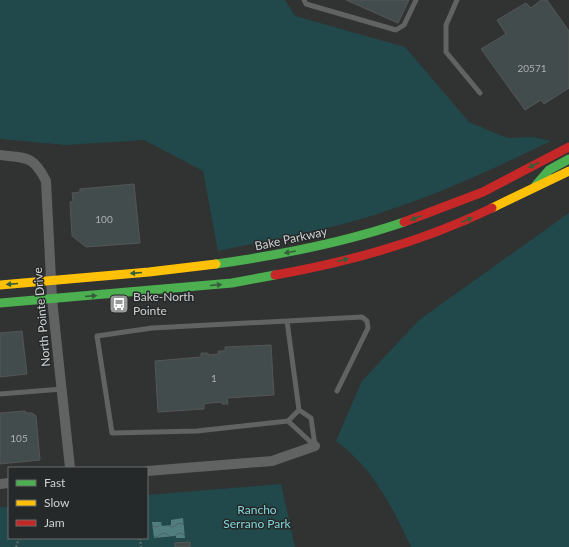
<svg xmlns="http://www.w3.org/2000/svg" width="569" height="547" font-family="Lato,sans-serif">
	<defs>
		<pattern id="water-waves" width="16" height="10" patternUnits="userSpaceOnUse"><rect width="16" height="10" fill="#527d7e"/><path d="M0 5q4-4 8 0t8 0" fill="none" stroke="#4a6465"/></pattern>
	</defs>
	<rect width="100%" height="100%" fill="#313232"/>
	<path fill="#21494b" d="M0,0H285L295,16L405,47L469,122L507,138L532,137L551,141C499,166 447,191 392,209C336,229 276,239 218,251L203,171L144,140L66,145L0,139Z
		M569,213V547H411C392,506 373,468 336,441L362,381L419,320Z
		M281,484L295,547H0V507H9V538H147V495Z"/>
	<path fill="url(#water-waves)" d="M183,518L185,538H176V536L154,538L152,522H161L162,526L171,525V520Z"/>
	<path fill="#434c4d" stroke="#555656" d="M346,0H409L398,23Z
		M541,0H547L569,31V88L544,104L541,100L525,110L481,49L506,34L497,20L526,3L531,8Z
		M134,184L140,243L86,247L72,236L70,202L73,201L72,193L80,192V189Z
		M22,331L27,374L0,377V333Z
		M271,345L274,395L227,398L228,404H222V402L210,403L204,404V409L158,412L155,361L201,357V353H208V355L219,354L218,351H225V347Z
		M25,411L26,413H32L36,416L40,460L0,464V413Z
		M190,542V547H175V543Z"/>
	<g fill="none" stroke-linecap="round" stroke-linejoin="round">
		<path stroke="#676868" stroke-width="2" stroke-dasharray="2 2" stroke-linecap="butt" d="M140,538L141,547
			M16,547L19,538"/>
		<path stroke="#616262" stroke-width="5" d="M304,0L306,4L396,30L404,25L416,0
			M457,0L446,25V52L480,93
			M287,321L362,317L367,321L368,328L337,391
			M0,394L62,389
			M299,410L311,418L315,446
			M288,421L299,410L287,321L152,328L97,336L112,433L197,431L288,421L315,446"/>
		<path stroke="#616262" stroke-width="10" d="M0,155C26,158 33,155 46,181L52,299L70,468
			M147,471L272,461L315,446
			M0,484L9,483"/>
		<path stroke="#4caf50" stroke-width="9" d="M536,185L549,170L569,159
			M216,264C280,255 343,243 404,222
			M0,303L232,283L275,275"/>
		<path stroke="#ffc107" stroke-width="9" d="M492,208L569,171
			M0,285L149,272L216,264"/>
		<path stroke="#c62828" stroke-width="9" d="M404,222L483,192L569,147
			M275,275C349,262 424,241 492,208"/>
	</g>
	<defs><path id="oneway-solid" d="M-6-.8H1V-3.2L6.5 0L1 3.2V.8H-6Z"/></defs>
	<g fill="#355f39">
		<use href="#oneway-solid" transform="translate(534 165) rotate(153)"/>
		<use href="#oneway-solid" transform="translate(416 218) rotate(159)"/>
		<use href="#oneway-solid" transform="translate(467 220) rotate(-22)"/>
		<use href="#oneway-solid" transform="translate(290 252) rotate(170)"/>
		<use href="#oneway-solid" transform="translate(343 260) rotate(-15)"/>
		<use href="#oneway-solid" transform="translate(136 273) rotate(175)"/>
		<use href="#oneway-solid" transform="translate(12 284) rotate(175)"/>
		<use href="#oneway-solid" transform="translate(216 285) rotate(-5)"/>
		<use href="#oneway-solid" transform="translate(91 296) rotate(-5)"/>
	</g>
	<defs>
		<g id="bus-square" transform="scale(1)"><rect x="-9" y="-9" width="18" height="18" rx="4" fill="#989a9a" stroke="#262929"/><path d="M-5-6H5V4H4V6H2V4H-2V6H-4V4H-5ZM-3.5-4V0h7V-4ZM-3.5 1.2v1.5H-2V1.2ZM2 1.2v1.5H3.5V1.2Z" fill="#fff"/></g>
	</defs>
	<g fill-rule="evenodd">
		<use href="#bus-square" x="119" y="304"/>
	</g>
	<g text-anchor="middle" stroke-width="3" stroke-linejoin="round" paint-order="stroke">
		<g font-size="10" fill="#adb0b1">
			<text x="532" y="72">20571</text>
			<text x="104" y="223">100</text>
			<text x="214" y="382">1</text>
			<text x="19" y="442">105</text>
		</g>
		<g font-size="12" fill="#d0d2d2" stroke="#262929">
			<text transform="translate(291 239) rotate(-12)" y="4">Bake Parkway</text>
			<text transform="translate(42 317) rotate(-95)" y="4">North Pointe Drive</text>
		</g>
		<g font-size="12" fill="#d0d2d2" stroke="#262929" text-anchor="start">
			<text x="133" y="301">Bake-North<tspan x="133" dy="14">Pointe</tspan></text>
		</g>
		<g font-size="12" fill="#82d5d9" stroke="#262929">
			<text x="257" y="514">Rancho<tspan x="257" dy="14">Serrano Park</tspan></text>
		</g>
	</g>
	<rect x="8" y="467" width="140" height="72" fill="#262929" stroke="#6a6d6d"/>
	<rect x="16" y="480" width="20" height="6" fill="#4caf50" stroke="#6a6d6d"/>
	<text x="44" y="487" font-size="12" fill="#d0d2d2">Fast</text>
	<rect x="16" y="500" width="20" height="6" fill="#ffc107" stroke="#6a6d6d"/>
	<text x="44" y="507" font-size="12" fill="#d0d2d2">Slow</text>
	<rect x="16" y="520" width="20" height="6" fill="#c62828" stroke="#6a6d6d"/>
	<text x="44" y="527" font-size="12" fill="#d0d2d2">Jam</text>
</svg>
